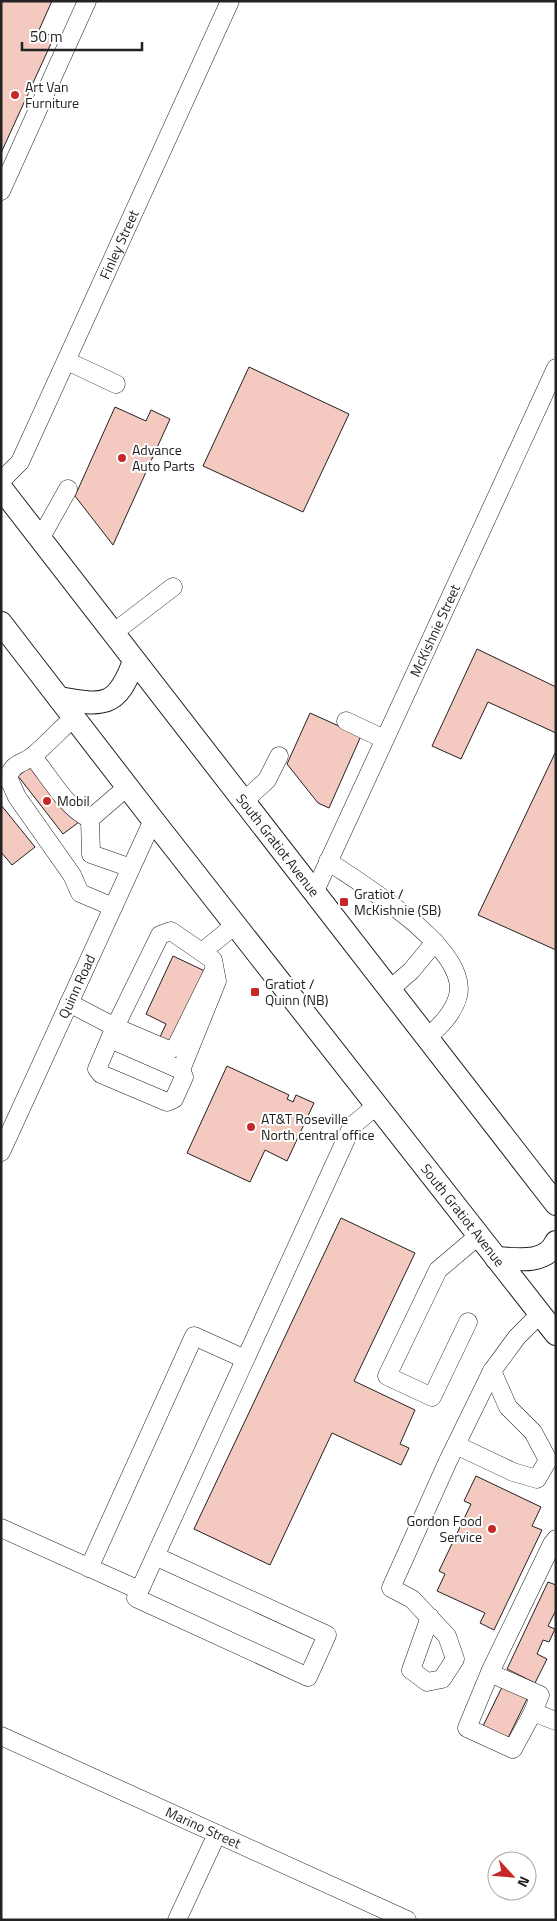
<svg xmlns="http://www.w3.org/2000/svg" width="557" height="1921" font-family="'Titillium Web',sans-serif">
	<rect width="100%" height="100%" fill="#fff"/>
	<path fill="#f3c9c0" stroke="#222" d="M1,1H52L39,30L54,37L1,153Z
		M249,367L349,414L303,512L203,466Z
		M115,407L146,421L151,410L170,419L113,545L75,496Z
		M477,649L556,687V733L488,702L461,759L432,746Z
		M310,713L361,736L329,808L318,803L287,764Z
		M556,751V950L478,915Z
		M33,765L79,822L63,834L18,776Z
		M1,805L35,847L12,865L1,852Z
		M173,956L209,973L175,1044L160,1037L166,1024L146,1014Z
		M227,1066L289,1095L287,1099L293,1102L296,1095L314,1103L287,1161L265,1150L250,1182L187,1153Z
		M341,1218L415,1253L354,1381L415,1410L400,1444L409,1448L401,1465L332,1433L270,1565L194,1529Z
		M476,1476L541,1507L532,1526L542,1530L494,1630L480,1623L485,1613L437,1591L445,1574L439,1571L471,1504L464,1501Z
		M548,1582L556,1585V1610L548,1626L555,1629L549,1642L543,1640L537,1654L547,1659L535,1683L507,1669Z
		M503,1685L528,1697L507,1740L482,1728Z"/>
	<g fill="none" stroke-linecap="round" stroke-linejoin="round">
		<g stroke="#222" stroke-width="19">
			<g id="minor">
				<path d="M1,191L87,1"/>
				<path d="M67,361L116,384"/>
				<path id="s1" d="M1,481L20,462L230,1"/>
				<path d="M40,539L68,489"/>
				<path d="M113,633L173,587"/>
				<path d="M74,717C60,730 48,743 34,755C23,765 15,760 8,777L17,797L72,875L80,893L113,907"/>
				<path d="M346,721L384,739"/>
				<path d="M33,757C50,777 65,807 90,819L127,787"/>
				<path d="M243,802L267,780L279,756"/>
				<path d="M90,819L91,854L131,868"/>
				<path d="M328,861C361,884 470,948 458,996C453,1014 440,1026 427,1038"/>
				<path id="s2" d="M314,893L556,368"/>
				<path d="M202,952L235,925"/>
				<path d="M389,990L411,971L435,942"/>
				<path d="M69,1003L115,1027L97,1069L101,1074L167,1102L174,1099L184,1077L181,1070L110,1039"/>
				<path d="M181,1070L217,981L213,960L171,931L160,935L115,1027L169,1050L176,1047L214,970"/>
				<path id="s3" d="M1,1152L153,820"/>
				<path d="M468,1322L432,1397L387,1376L438,1270L478,1236"/>
				<path d="M456,1445L513,1472L537,1479L548,1460L533,1432L508,1407L492,1371"/>
				<path d="M1,1528L139,1590"/>
				<path d="M556,1539L552,1544L491,1670L467,1728L513,1749L533,1712L556,1721"/>
				<path d="M155,1556L327,1635L308,1677L136,1598L352,1126L376,1106"/>
				<path d="M89,1568L194,1336L245,1359"/>
				<path d="M430,1617L411,1670L427,1682L442,1679L455,1659L447,1636L412,1599L391,1588L448,1461L492,1371L517,1337L540,1314"/>
				<path d="M490,1673L540,1695L533,1712"/>
				<path id="s4" d="M1,1736L407,1920"/>
				<path d="M177,1920L217,1834"/>
			</g>
		</g>
		<g stroke="#222" stroke-width="24">
			<g id="major">
				<path id="s5" d="M1,488L556,1204"/>
				<path id="s6" d="M1,623L153,820L556,1334"/>
				<path d="M59,698C104,706 117,708 134,661"/>
				<path d="M496,1258C515,1259 546,1265 556,1242"/>
			</g>
		</g>
		<use href="#minor" stroke="#fff" stroke-width="18"/>
		<use href="#major" stroke="#fff" stroke-width="22"/>
	</g>
	<g fill="#c62828" stroke="#fff" stroke-width="2">
		<circle cx="15" cy="95" r="5"/>
		<circle cx="122" cy="458" r="5"/>
		<circle cx="47" cy="801" r="5"/>
		<rect x="339" y="897" width="10" height="10" rx="2.5"/>
		<rect x="250" y="987" width="10" height="10" rx="2.5"/>
		<circle cx="251" cy="1127" r="5"/>
		<circle cx="492" cy="1529" r="5"/>
	</g>
	<g text-anchor="middle" stroke-width="4" stroke-linejoin="round" paint-order="stroke">
		<g font-size="14" fill="#222" stroke="#fff" text-anchor="start">
			<text x="25" y="92">Art Van<tspan x="25" dy="16">Furniture</tspan></text>
			<text x="132" y="455">Advance<tspan x="132" dy="16">Auto Parts</tspan></text>
			<text x="57" y="806">Mobil</text>
			<text x="354" y="899">Gratiot /<tspan x="354" dy="16">McKishnie (SB)</tspan></text>
			<text x="265" y="989">Gratiot /<tspan x="265" dy="16">Quinn (NB)</tspan></text>
			<text x="261" y="1124">AT&amp;T Roseville<tspan x="261" dy="16">North central office</tspan></text>
			<text x="482" y="1526" text-anchor="end">Gordon Food<tspan x="482" dy="16">Service</tspan></text>
		</g>
		<g font-size="14" fill="#222" stroke="#fff">
			<text dy="5" stroke="none"><textPath href="#s1" startOffset="266">Finley Street</textPath></text>
			<text dy="5" stroke="none"><textPath href="#s2" startOffset="289">McKishnie Street</textPath></text>
			<text dy="5" stroke="none"><textPath href="#s5" startOffset="452">South Gratiot Avenue</textPath></text>
			<text dy="5" stroke="none"><textPath href="#s3" startOffset="182">Quinn Road</textPath></text>
			<text dy="5" stroke="none"><textPath href="#s6" startOffset="751">South Gratiot Avenue</textPath></text>
			<text dy="5" stroke="none"><textPath href="#s4" startOffset="222">Marino Street</textPath></text>
		</g>
	</g>
	<rect width="557" height="1921" fill="none" stroke="#222222" stroke-width="5"/>
	<g transform="translate(512 1876) rotate(116)"><circle r="24" fill="#ffffff" stroke="#a7a7a7"/>
	<path d="M0-4L9 19L0 12L-9 19Z" fill="#c62828"/>
	<text y="-8" font-size="14" font-weight="bold" text-anchor="middle" fill="#222222">N</text>
	</g>
	<path d="M22 42v8h120v-8" fill="none" stroke="#222222" stroke-width="2.5"/>
	<text x="30" y="42" font-size="15" fill="#222222" stroke="#ffffff" stroke-width="4" paint-order="stroke">50 m</text>
</svg>
